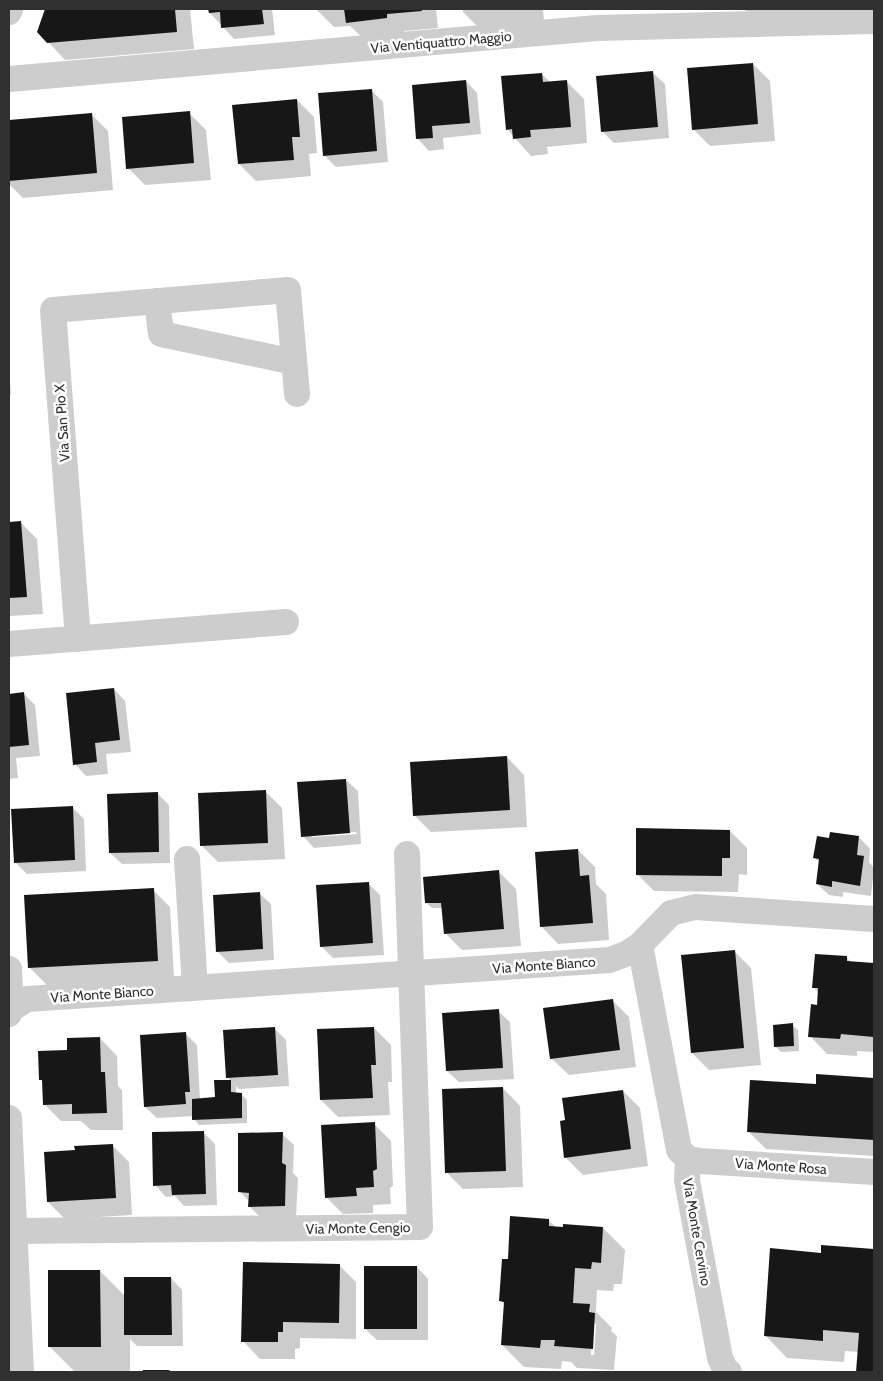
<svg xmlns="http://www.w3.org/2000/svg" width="883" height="1381" font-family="Cabin,sans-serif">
	<rect width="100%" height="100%" fill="#fff"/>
	<path fill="#0003" fill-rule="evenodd" d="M46,9H190L194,49L65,60L39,32Z
		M210,9H272L275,35L234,39L210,13Z
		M316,9H436L438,28L404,31V35L364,39L350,26L334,27Z
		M463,9H543L544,23L480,29L463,12Z
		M744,9H803V11H746Z
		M753,64L770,81L775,141L710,146L693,129Z
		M653,73L665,84L669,138L614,143L602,131Z
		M542,74L551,83L566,81L584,99L587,143L547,147L548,154L531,156L507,129Z
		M466,81L477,93L481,134L443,138L444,149L429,151L418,139L413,86Z
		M371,90L383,102L388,162L336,167L324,155Z
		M297,100L314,117L317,153L309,154L311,176L256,181L239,164Z
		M189,113L206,130L211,180L145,185L128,168Z
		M91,114L108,131L113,190L23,198L9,184V121Z
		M9,371L11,395H9Z
		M20,522L37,539L43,614L9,616V523Z
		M114,689L125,701L131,752L106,754L108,774L86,776L75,764Z
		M23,693L35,705L40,756L16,758L18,778L9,779V695Z
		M507,757L524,775L527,827L431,832L414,815Z
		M346,780L358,791L361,844L314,848L303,836ZM356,832L357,834L312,837V835Z
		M265,791L282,808L285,859L218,862L201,845Z
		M157,793L169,805L170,863L122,864L110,853Z
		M72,807L84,819L86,871L27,874L16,863Z
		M730,831L747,848V875L739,874L738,892L654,891L637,874Z
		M859,837L870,849L869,862L874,868L871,896L843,892V897L829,895L817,884L820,863L815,858Z
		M578,850L595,867L596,884L606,894L609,940L558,944L541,926Z
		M499,872L516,889L521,946L462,950L445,933L443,908H432L426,903Z
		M368,883L380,895L384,955L333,958L321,946Z
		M153,890L170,907L174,978L47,985L29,967Z
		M259,893L271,904L274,960L229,963L217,951Z
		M734,951L751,968L761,1065L709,1070L692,1053Z
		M847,958L852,963L874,964V1052L857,1051V1056L827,1054L810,1036L818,1006L819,993L813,987Z
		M612,1000L629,1017L636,1067L569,1075L551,1058Z
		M498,1011L510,1022L514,1079L459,1082L447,1071Z
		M792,1025L798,1030L799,1051L781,1052L775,1046Z
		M274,1028L286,1040L289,1086L239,1089L236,1086V1094L242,1095L247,1100V1123L199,1125L194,1119V1116L157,1118L145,1107L185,1033L197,1045L200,1100L216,1098L231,1081L227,1077Z
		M374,1028L391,1045L392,1082H388L390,1115L338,1117L321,1100Z
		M100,1038L117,1056L118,1086L122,1090L123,1130H91L81,1121H61L44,1104V1083L40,1079L69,1051Z
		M818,1076L874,1079V1156L766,1149L749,1132L817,1085Z
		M503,1088L520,1106L523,1187L463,1189L446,1172Z
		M623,1091L640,1108L648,1166L583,1175L566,1158Z
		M374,1124L391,1141L393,1186L390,1188L391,1204L373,1205V1213L343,1214L326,1197Z
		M203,1132L215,1144L217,1205L184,1206L175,1196L166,1197L155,1185Z
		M282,1134L294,1145L293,1173L298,1178L296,1217L261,1218L249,1206V1201L239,1191Z
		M112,1145L129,1162L132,1215L65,1219L48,1202L76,1151Z
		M549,1221L556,1227L603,1228L625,1250L622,1284H614L613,1291L597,1290L596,1312L612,1328L611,1331L617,1336L614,1370L577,1368L571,1362L562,1361L561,1369L524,1367L502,1345L505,1305L501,1301L509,1260ZM593,1322L596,1324L594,1355H591Z
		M823,1246L874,1250V1372H857L858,1352L845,1351L844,1362L787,1358L765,1335L822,1254Z
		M339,1265L356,1282V1339L300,1338V1348L295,1349V1359H260L243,1341Z
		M417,1267L428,1279V1340H377L365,1329Z
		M100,1271L125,1296L171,1278L182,1290L183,1346H137L130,1339V1372H75L49,1346Z"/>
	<path fill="#171717" d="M45,9H175L177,32L47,43L37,32Z
		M208,9H262L264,24L221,28L220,12L209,13Z
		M344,9H421L422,11L387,14V18L346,23Z
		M753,63L758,124L692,130L687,68Z
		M653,71L658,127L601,132L596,76Z
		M542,73L543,82L567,80L571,127L530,130L531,137L513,139L512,129L506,130L501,76Z
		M466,80L470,123L432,126L433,138L416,139L412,85Z
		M372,89L377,151L323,156L318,93Z
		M297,99L300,137H292L294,160L238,164L232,105Z
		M190,111L194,163L126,169L122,117Z
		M92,113L97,173L9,181V120Z
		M21,521L27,597L9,598V522Z
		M114,688L120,740L95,743L97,762L73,765L66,693Z
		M24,692L29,745L9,747V694Z
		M507,756L510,810L413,816L410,762Z
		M346,779L350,833L301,837L297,782Z
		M266,790L268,843L200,846L198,793Z
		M158,792L159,852L109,853L107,794Z
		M73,806L75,860L14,863L11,809Z
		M636,828L730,830V858H722V876L636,875Z
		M830,832L859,836L857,855L864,856L860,886L832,881V887L816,884L819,859L813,858L817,836L829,838Z
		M578,849L580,876L589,875L593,923L540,927L535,852Z
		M499,870L504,929L444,934L441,903H425L423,877Z
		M369,882L373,943L320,947L316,885Z
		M154,888L158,961L28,968L24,895Z
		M260,892L263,949L216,952L213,895Z
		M735,950L744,1048L691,1053L681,955Z
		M815,954L847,956V961L874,963V1037L841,1034L840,1039L808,1037L811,1004L817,1005L818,988H812Z
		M613,999L620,1050L550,1059L543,1008Z
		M499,1009L503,1068L446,1071L442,1013Z
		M793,1023L794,1046L774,1047L773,1025Z
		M275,1027L278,1075L226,1078L223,1030Z
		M374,1027L376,1065H371L373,1098L320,1100L317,1029Z
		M186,1032L190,1092H185L186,1104L144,1107L140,1035Z
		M100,1037L101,1072H105L107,1113L72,1114V1104L43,1105L42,1080H39L38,1051L67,1050V1038Z
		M816,1074L874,1078V1140L747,1132L750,1080L816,1084Z
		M214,1080H231V1092L242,1093V1118L192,1120V1099L215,1097Z
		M503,1087L506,1171L445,1173L442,1089Z
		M623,1090L631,1149L564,1158L560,1121L565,1120L562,1098Z
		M375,1122L377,1169L373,1171L374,1187L356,1188L357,1196L325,1198L321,1125Z
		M204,1131L206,1194L172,1195L171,1185L153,1186L152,1132Z
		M283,1132L282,1163L286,1165L285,1206L248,1207L249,1193L238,1192V1133Z
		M113,1144L116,1198L47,1202L44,1152L75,1150L74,1146Z
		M510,1216L549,1219V1226L563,1227V1224L603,1227L601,1263L592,1262L591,1269L575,1268L573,1303L590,1304L589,1312L595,1313L593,1349L554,1346L555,1340H541L540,1348L501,1345L504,1302L499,1301L502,1259H508Z
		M821,1245L874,1249V1372H856L859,1333L823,1330V1341L764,1336L770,1248L821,1253Z
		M243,1262L340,1264L339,1323L283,1322V1332H278V1342H241Z
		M364,1266H417V1329H364Z
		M48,1270H100L101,1347H48Z
		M124,1277H171L172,1335H124Z
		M143,1370H168L174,1372H142Z"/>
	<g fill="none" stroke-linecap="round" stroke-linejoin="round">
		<path stroke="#cdcdcd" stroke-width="26" d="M9,12L10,9
			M9,79L597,28L874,21
			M157,301L161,334L294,362
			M78,639L53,310L288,290L297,394
			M9,644L286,622
			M187,859L195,988
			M640,945L679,1150L688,1159L687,1180L720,1358L726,1371L729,1372
			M9,969L11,1009
			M9,1014L11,1009L27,999L610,960L628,953L640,945L671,913L695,907L874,919
			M9,1118L21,1372
			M688,1159L700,1161L874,1172
			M14,1231L420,1227L407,854"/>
	</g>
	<g text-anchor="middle" stroke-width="5" stroke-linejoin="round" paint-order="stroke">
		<g font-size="14" fill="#303030" stroke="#fff">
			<text transform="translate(441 42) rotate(-5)" y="5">Via Ventiquattro Maggio</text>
			<text transform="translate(62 423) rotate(-94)" y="5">Via San Pio X</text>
			<text transform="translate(544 965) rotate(-4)" y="5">Via Monte Bianco</text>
			<text transform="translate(102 994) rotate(-4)" y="5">Via Monte Bianco</text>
			<text transform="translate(781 1166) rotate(4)" y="5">Via Monte Rosa</text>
			<text transform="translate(358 1228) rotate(-1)" y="5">Via Monte Cengio</text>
			<text transform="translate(697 1232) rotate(80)" y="5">Via Monte Cervino</text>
		</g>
	</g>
	<rect width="883" height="1381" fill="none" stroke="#303030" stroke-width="20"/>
</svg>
